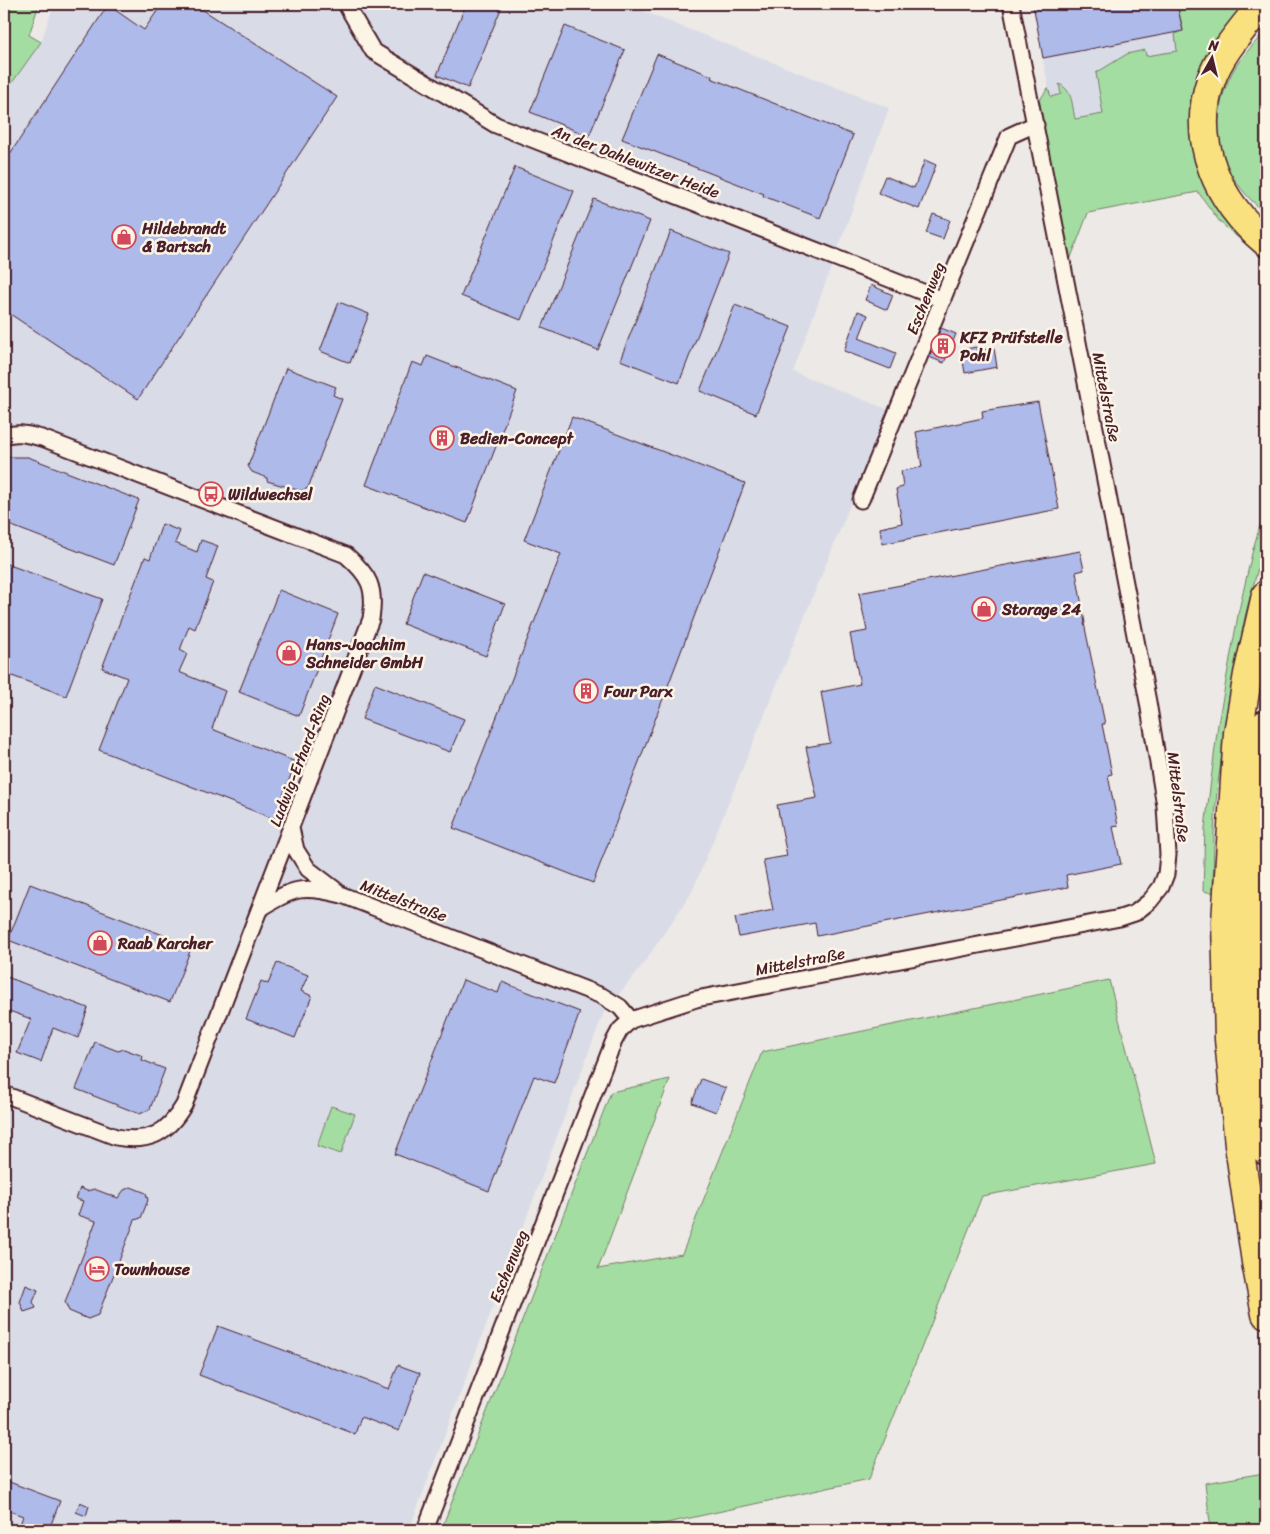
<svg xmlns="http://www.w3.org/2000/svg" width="1270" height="1534" font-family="Sriracha,sans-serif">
	<rect width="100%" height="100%" fill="#ece9e6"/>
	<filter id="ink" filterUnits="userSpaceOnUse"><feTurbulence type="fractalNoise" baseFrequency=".02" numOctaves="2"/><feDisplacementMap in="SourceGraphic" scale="10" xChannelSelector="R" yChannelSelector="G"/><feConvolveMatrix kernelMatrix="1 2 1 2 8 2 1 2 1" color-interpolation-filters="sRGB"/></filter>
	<g filter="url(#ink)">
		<path fill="#d9dbe7" d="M54,4H624L889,108L793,372L889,410L692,892L643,964L603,1014L409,1530H4V94L41,42Z
			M1032,4H1210L1183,66L1198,192L1074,215Z"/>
		<path fill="#a4dda2" stroke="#777e66" d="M4,4H39L29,35L41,42L4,94Z
			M1177,4H1243L1192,122L1195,156L1208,190L1266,249V262L1220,222L1198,192L1088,213L1070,260L1039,101L1048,88L1051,97L1061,94L1059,84C1073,90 1072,106 1075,119L1103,114L1096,73L1127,54L1145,50L1146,56L1177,51L1175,34L1183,30Z
			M1266,30V214C1250,200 1236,185 1227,166C1211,135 1219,90 1238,63C1247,51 1257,41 1266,30Z
			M1266,506V538L1245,617L1226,726L1217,790L1214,833L1213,893L1203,891L1205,828L1218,724L1239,610L1253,549Z
			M1109,980L1156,1164L982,1196L869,1479L635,1530H441L611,1092L670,1079L598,1269L682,1254L762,1052Z
			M331,1106L355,1114L341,1154L317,1146Z
			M1264,1473L1261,1530H1211L1205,1483Z"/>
		<path fill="#adbaea" stroke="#4a1f2b" d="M162,4H194L337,97L138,399L4,310V163L108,5L144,30Z
			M466,4H503L468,88L437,75Z
			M1033,4H1177L1183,31L1043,58Z
			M565,26L625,50L589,136L530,112Z
			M657,54L712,76L711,78L853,135L820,218L763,196L764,194L622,139Z
			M925,160L936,165L919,209L878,193L885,176L914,188Z
			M515,167L574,191L521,320L461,296Z
			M594,199L650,221L598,350L542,328Z
			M933,214L950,220L943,239L926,233Z
			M671,231L729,254L679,383L620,360Z
			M871,285L893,295L887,310L865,300Z
			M339,302L369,314L350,363L320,351Z
			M735,305L791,327L756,414L700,391Z
			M858,311L868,315L859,338L896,353L890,369L844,351Z
			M941,328L956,334L944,363L929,357Z
			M976,347L978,351L994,348L997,367L965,373L961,350Z
			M427,356L517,391L467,523L366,485L412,362L423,366Z
			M286,368L336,387L333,395L342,399L308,488L301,491L267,481V478L252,472L248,466Z
			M1038,402L1059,509L882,544L880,528L902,523L896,489L903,487L901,471L922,467L916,432L983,418L982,411Z
			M572,417L745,483L593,883L453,828L561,554L524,540Z
			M10,457H28L139,500L114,565L4,523V460Z
			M162,524L180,531L175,543L197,552L201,540L218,546L206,579L213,582L195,629L189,626L180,650L187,654L179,672L225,691L212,729L296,762L274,819L99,750L127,678L102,668L145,557L150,559Z
			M1080,551L1084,570L1076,572L1085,623H1084L1105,724H1102L1112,774L1108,775L1118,826L1113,827L1121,864L1066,875L1068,887L817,936L815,923L739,937L735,918L773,910L763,860L787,856L777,805L817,798L806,747L830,743L821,692L860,684L850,634L867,631L859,593Z
			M4,563L102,599L66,696L4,673Z
			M423,572L505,604L486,656L403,624Z
			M279,590L338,614L299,716L239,692Z
			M375,684L464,719L450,752L362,719Z
			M30,884L192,946L170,1002L8,940Z
			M277,963L308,975L301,991L312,996L295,1038L246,1019L261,981L268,984Z
			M7,977L88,1008L78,1038L53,1028L41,1062L17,1053L31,1019L4,1009V987Z
			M463,980L498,993L502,982L580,1012L554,1083L534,1076L489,1191L395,1154Z
			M95,1042L118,1051L124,1049L143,1056L142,1060L165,1069L150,1109L140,1114L76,1089Z
			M701,1079L726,1088L716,1112L692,1103Z
			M131,1187L146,1193L148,1200L141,1218L135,1220L98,1315L88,1319L69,1311L65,1302L96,1221L78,1215L83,1201L76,1199L80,1188L87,1191L94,1189L118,1198L124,1190Z
			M26,1285L38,1290L33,1302L36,1308L24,1312L20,1302Z
			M218,1326L389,1389L398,1365L420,1373L399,1431L361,1417L355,1434L199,1375Z
			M4,1480L60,1501L50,1527L48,1526L47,1530H18L23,1516L4,1509Z
			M80,1502L89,1506L86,1516L76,1512Z"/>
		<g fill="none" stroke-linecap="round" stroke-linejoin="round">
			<g stroke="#4a1f2b" stroke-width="19">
				<path id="street" d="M348,8L373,51L496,125L943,300
					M4,436C17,431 29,435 42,438L346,555C369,575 376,587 371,619L184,1105C167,1134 149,1143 116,1137L4,1094
					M861,500L1009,136L1029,127L1036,125
					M291,828L296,850L308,869L337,891
					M260,909C294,887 303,885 342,895L602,996L620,1007L631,1020
					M425,1530L613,1043L620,1030L631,1020L696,999L1120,918L1135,913L1150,901L1161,887L1166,874L1168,855L1165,806L1148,702L1094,423L1011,4"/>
			</g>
			<g stroke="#4a1f2b" stroke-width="31">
				<path id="highway" d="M1262,4C1245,26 1220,53 1211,80C1190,142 1218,202 1266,242
					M1266,595L1248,674L1238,733L1226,922L1229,1039L1239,1145L1256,1262L1266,1314
					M1266,724C1252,806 1249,890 1251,973C1253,1032 1256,1092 1266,1151"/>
			</g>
			<use href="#street" stroke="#fcf5e5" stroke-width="15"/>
			<use href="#highway" stroke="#fae180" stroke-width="28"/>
		</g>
	</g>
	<defs>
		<g id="shop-ring" transform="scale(1.25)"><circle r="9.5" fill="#fcf5e5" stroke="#d1495b" stroke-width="1.5"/><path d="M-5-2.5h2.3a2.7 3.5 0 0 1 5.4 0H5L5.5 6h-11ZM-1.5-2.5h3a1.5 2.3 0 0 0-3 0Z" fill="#d1495b"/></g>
		<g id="building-ring" transform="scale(1.25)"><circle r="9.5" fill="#fcf5e5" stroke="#d1495b" stroke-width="1.5"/><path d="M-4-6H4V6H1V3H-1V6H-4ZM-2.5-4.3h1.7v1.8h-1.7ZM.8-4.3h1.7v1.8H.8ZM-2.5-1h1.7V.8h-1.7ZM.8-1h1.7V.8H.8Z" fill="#d1495b"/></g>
		<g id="bus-ring" transform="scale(1.25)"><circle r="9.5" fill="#fcf5e5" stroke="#d1495b" stroke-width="1.5"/><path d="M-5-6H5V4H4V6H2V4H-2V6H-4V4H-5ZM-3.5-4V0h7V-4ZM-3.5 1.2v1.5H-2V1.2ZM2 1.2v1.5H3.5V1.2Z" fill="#d1495b"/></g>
		<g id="hotel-ring" transform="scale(1.25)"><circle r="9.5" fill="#fcf5e5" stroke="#d1495b" stroke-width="1.5"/><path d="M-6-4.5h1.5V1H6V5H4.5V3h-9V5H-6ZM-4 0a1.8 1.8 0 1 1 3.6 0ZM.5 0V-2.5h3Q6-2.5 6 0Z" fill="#d1495b"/></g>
	</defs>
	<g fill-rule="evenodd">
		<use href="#shop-ring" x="124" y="237"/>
		<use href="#building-ring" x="943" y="346"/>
		<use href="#building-ring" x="442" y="438"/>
		<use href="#bus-ring" x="211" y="494"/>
		<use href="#shop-ring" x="984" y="609"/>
		<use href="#shop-ring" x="289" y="653"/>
		<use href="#building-ring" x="586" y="691"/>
		<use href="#shop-ring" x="100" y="943"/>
		<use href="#hotel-ring" x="97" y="1269"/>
	</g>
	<g text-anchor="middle" stroke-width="5" stroke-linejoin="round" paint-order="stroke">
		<g font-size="16" fill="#4a1f2b" stroke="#fcf5e5">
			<text transform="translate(636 161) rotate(21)" y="6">An der Dahlewitzer Heide</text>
			<text transform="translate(925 298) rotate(-68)" y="6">Eschenweg</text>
			<text transform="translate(1107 397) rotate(79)" y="6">Mittelstraße</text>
			<text transform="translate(299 760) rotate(-69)" y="6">Ludwig-Erhard-Ring</text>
			<text transform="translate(1179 797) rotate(83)" y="6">Mittelstraße</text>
			<text transform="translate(404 900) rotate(21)" y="6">Mittelstraße</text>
			<text transform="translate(800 961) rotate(-11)" y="6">Mittelstraße</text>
			<text transform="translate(508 1266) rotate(-68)" y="6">Eschenweg</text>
		</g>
		<g font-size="16" font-weight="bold" fill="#4a1f2b" stroke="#fcf5e5" text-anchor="start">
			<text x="142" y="234">Hildebrandt<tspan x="142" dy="18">&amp; Bartsch</tspan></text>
			<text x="960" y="343">KFZ Prüfstelle<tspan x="960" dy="18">Pohl</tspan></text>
			<text x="460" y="444">Bedien-Concept</text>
			<text x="228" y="500">Wildwechsel</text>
			<text x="1002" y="615">Storage 24</text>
			<text x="306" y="650">Hans-Joachim<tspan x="306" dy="18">Schneider GmbH</tspan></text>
			<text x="604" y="697">Four Parx</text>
			<text x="118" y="949">Raab Karcher</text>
			<text x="114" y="1275">Townhouse</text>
		</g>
	</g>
	<rect width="1270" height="1534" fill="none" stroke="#fcf5e5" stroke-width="20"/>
	<rect x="10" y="10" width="1250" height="1514" fill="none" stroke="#4a1f2b" stroke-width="2" filter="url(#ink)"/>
	<g transform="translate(1212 58) rotate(8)" stroke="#fcf5e5" stroke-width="4" paint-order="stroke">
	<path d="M0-4L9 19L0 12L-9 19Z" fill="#4a1f2b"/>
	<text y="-8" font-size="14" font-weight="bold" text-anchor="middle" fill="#4a1f2b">N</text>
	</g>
</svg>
